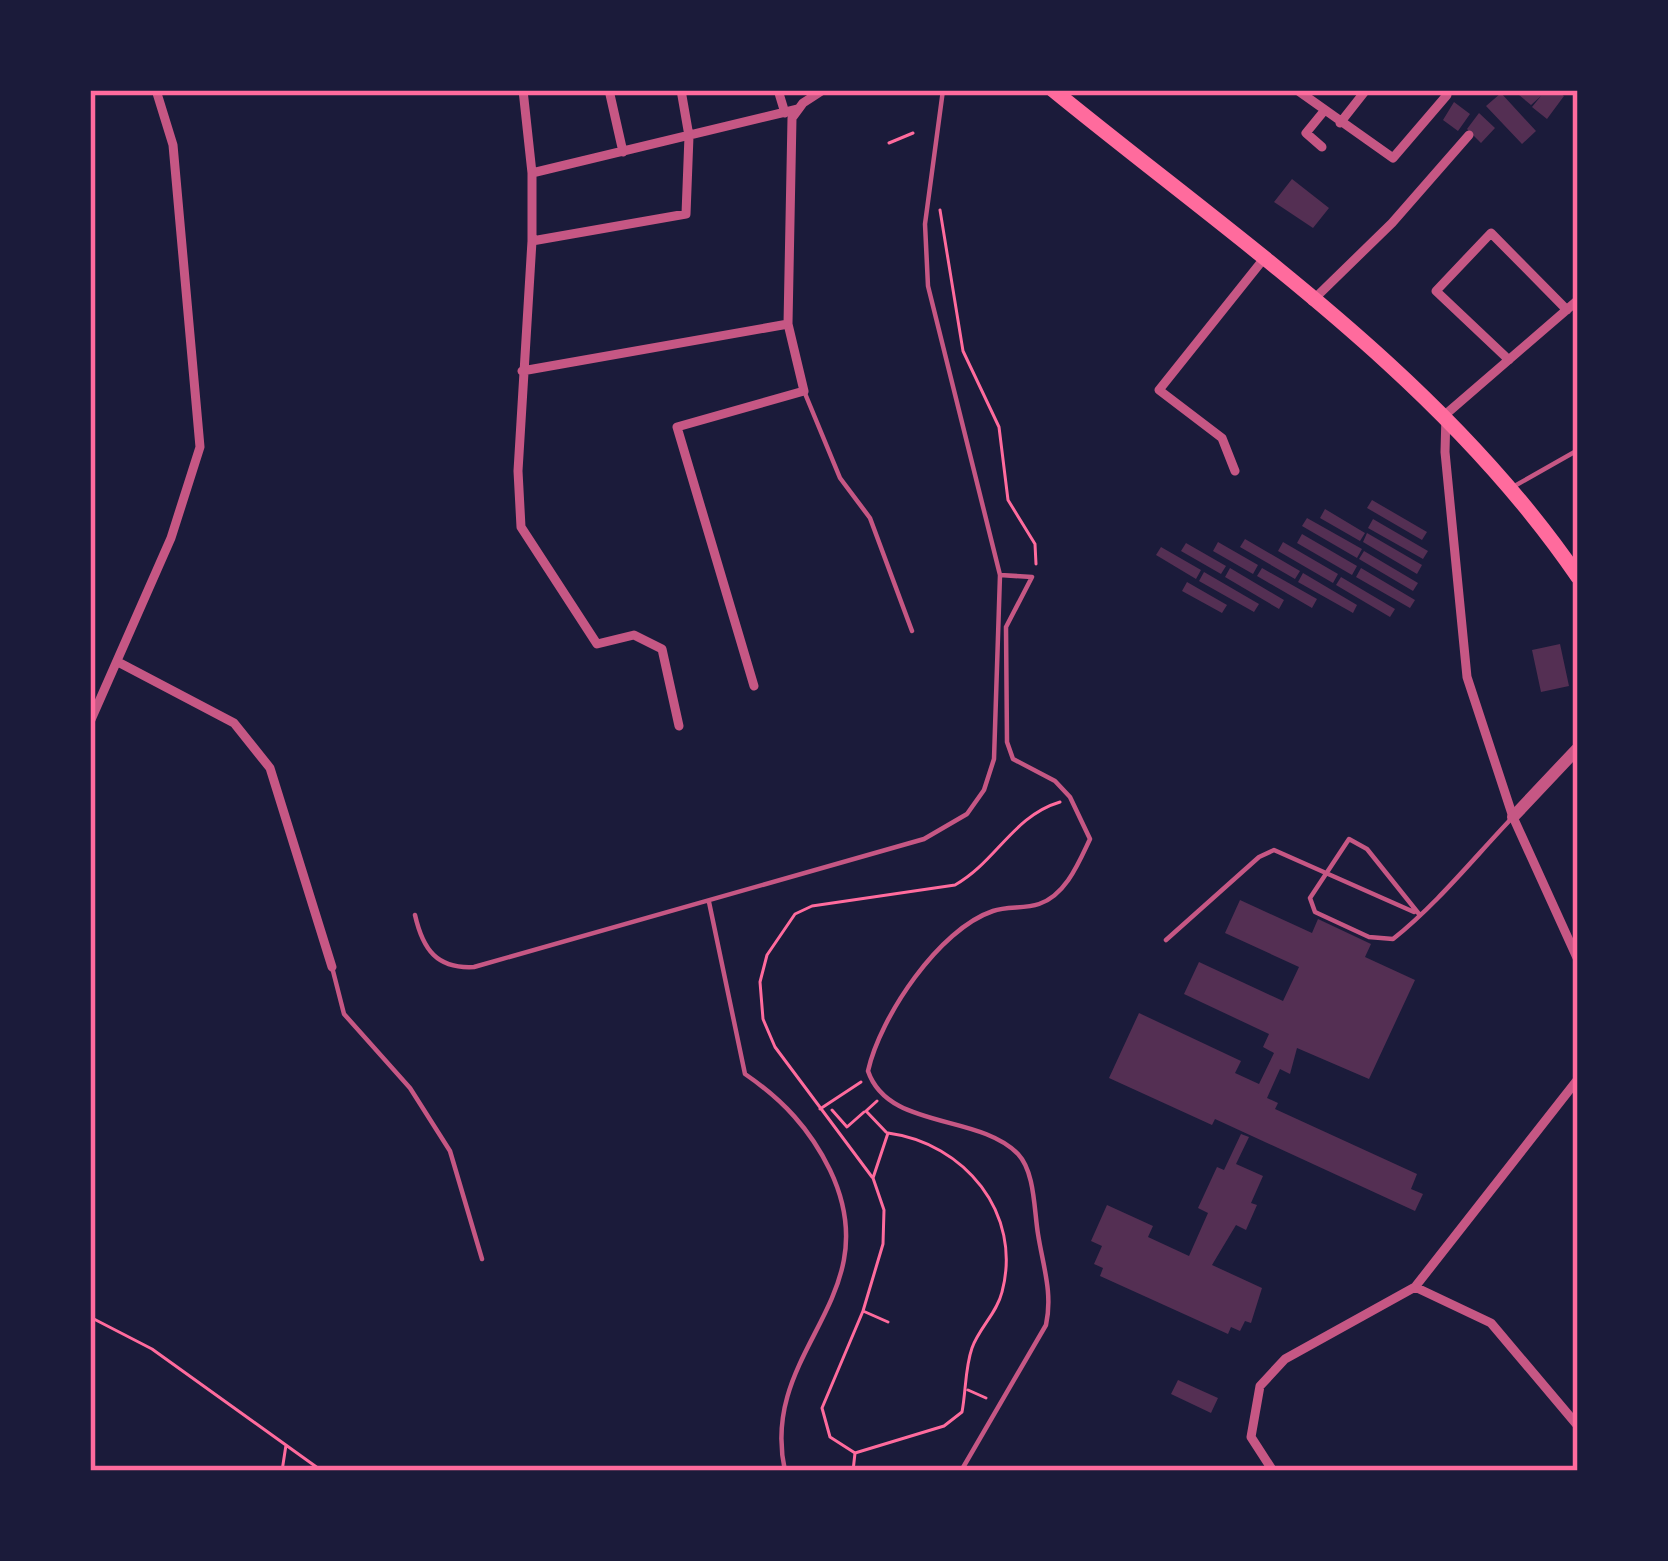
<svg xmlns="http://www.w3.org/2000/svg" width="1668" height="1561" font-family="Commissioner,sans-serif">
	<rect width="100%" height="100%" fill="#1b1b3a"/>
	<path fill="#542f53" d="M1513,90H1556L1564,96L1547,119L1532,107L1541,96L1531,105Z
		M1501,93L1536,131L1522,144L1486,106Z
		M1454,102L1470,114L1458,131L1443,120Z
		M1479,113L1495,128L1481,143L1467,129Z
		M1292,179L1329,208L1313,228L1274,202Z
		M1372,500L1427,532L1422,540L1367,508Z
		M1325,509L1365,533L1360,541L1320,518Z
		M1307,518L1362,549L1357,558L1302,526Z
		M1373,519L1428,551L1423,559L1368,528Z
		M1367,533L1422,565L1417,574L1363,542Z
		M1302,534L1357,566L1352,575L1297,543Z
		M1245,539L1300,571L1295,579L1240,547Z
		M1218,542L1258,565L1253,574L1213,551Z
		M1283,542L1338,574L1333,583L1278,551Z
		M1186,543L1226,566L1221,574L1181,551Z
		M1161,547L1201,570L1196,579L1156,555Z
		M1364,551L1418,583L1413,591L1359,559Z
		M1230,568L1284,600L1279,609L1225,577Z
		M1262,568L1317,599L1312,608L1257,576Z
		M1361,568L1415,600L1410,608L1356,577Z
		M1204,572L1259,604L1254,612L1199,581Z
		M1303,573L1357,605L1353,613L1298,582Z
		M1341,577L1395,609L1390,617L1336,585Z
		M1187,582L1227,605L1222,613L1182,591Z
		M1560,644L1569,686L1541,692L1532,650Z
		M1240,900L1312,933L1318,919L1371,944L1365,957L1415,980L1369,1079L1297,1048L1290,1074L1280,1069L1267,1098L1278,1103L1275,1109L1417,1174L1411,1189L1423,1194L1415,1211L1215,1119L1212,1125L1109,1078L1139,1013L1241,1061L1235,1073L1259,1084L1274,1053L1263,1047L1269,1034L1184,994L1199,962L1283,1001L1299,967L1225,933Z
		M1241,1134L1249,1137L1236,1164L1263,1176L1251,1203L1257,1205L1246,1230L1236,1225L1212,1265L1262,1288L1251,1323L1245,1321L1240,1331L1231,1327L1228,1334L1100,1276L1103,1268L1094,1264L1102,1246L1091,1241L1107,1205L1153,1226L1148,1237L1189,1256L1208,1213L1198,1208L1217,1167L1224,1170Z
		M1178,1380L1218,1398L1211,1413L1171,1394Z"/>
	<g fill="none" stroke-linecap="round" stroke-linejoin="round">
		<path stroke="#ff6b9d" stroke-width="3" d="M889,143L913,133
			M940,210L963,351L999,427L1008,500L1035,544L1036,564
			M877,1101L866,1111L886,1132
			M820,1109L861,1082
			M832,1110L847,1127L864,1112
			M872,1177L775,1047L763,1019L760,982L767,955L795,914L812,906L955,885C996,862 1013,816 1060,802
			M90,1317L152,1349L322,1471
			M968,1390L986,1398
			M855,1453L944,1426L962,1412C966,1391 965,1368 972,1348C979,1328 997,1313 1002,1292C1023,1213 964,1143 888,1133L873,1178L884,1210L883,1244L863,1311
			M282,1471L286,1445
			M853,1471L855,1453L830,1437L822,1408L863,1311L888,1322"/>
		<path stroke="#c65784" stroke-width="4.5" d="M804,391L840,478L870,518L912,631
			M1511,488L1578,450
			M709,902L745,1074C783,1100 810,1129 830,1170C891,1298 758,1349 785,1471
			M1419,914L1367,849L1349,839L1310,898L1315,912L1369,937L1393,939C1436,905 1473,859 1511,819
			M415,915C423,950 437,969 474,967L924,839L967,814L984,790L994,759L1000,575L928,286L925,224L943,90
			M1166,940L1259,857L1274,850L1414,912
			M332,967L344,1014L410,1088L450,1151L482,1259
			M961,1471L1046,1325C1053,1293 1043,1266 1038,1234C1034,1210 1035,1172 1018,1154C978,1113 888,1130 868,1071C880,1017 939,929 993,911C1007,906 1025,909 1039,904C1066,895 1079,862 1090,839L1070,797L1055,781L1013,759L1007,742L1006,627L1032,577L1000,575"/>
		<path stroke="#c65784" stroke-width="9" d="M523,90L532,173V241L518,471L521,527L597,644L634,635L662,649L679,726
			M609,90L623,152
			M778,90L785,113
			M1297,90L1393,158L1447,95L1441,90
			M1340,123L1366,90
			M1322,147L1306,133L1324,111
			M532,173L798,109
			M532,241L686,214L689,136L681,90
			M1578,300L1446,414L1445,452L1467,677L1513,817L1578,960
			M1312,301L1392,223L1469,135
			M1509,360L1436,291L1491,233L1567,310
			M522,371L788,324L792,118L803,103L823,90
			M1235,471L1222,438L1159,390L1262,261
			M118,662L234,723L270,768L332,967
			M754,686L677,427L804,391L788,324
			M90,722L171,538L200,447L173,145L156,90
			M1415,1287L1491,1323L1578,1426
			M1273,1471L1251,1437L1260,1386L1285,1359L1415,1287L1578,1079"/>
		<path stroke="#c65784" stroke-width="12" d="M1513,817L1578,748"/>
		<path stroke="#ff6b9d" stroke-width="15" d="M1053,90C1238,241 1442,378 1578,577"/>
	</g>
	<rect width="1668" height="1561" fill="none" stroke="#1b1b3a" stroke-width="186"/>
	<rect x="93" y="93" width="1482" height="1375" fill="none" stroke="#ff6b9d" stroke-width="4.5"/>
</svg>
